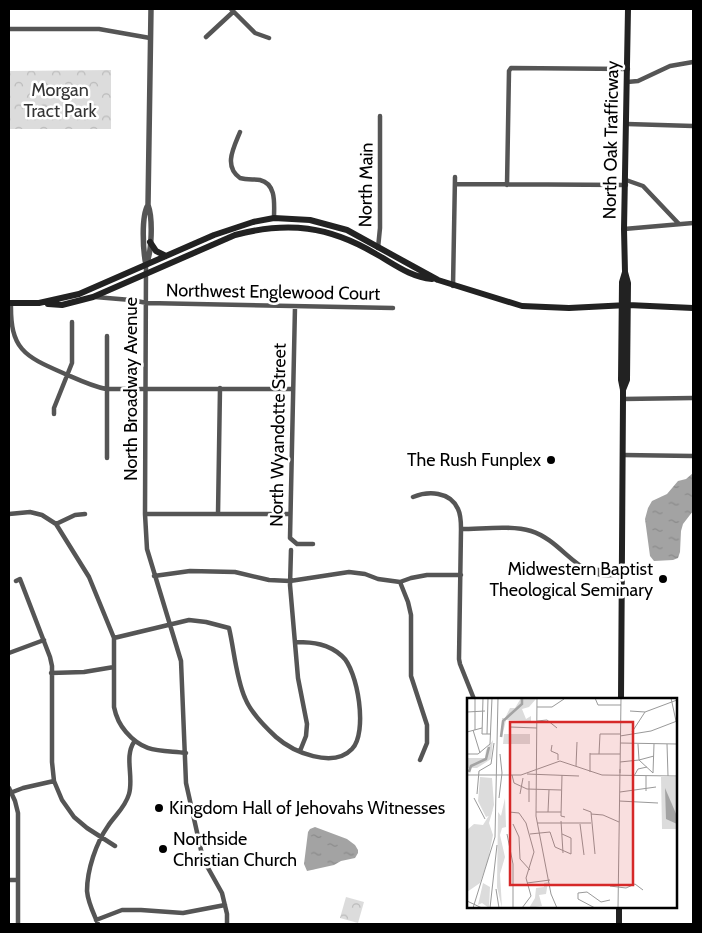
<svg xmlns="http://www.w3.org/2000/svg" width="702" height="933" font-family="Cabin,sans-serif">
	<defs>
		<pattern id="park-crowns" width="20" height="18" patternUnits="userSpaceOnUse" patternTransform="scale(1.25)"><rect width="20" height="18" fill="#dcdcdc"/><path d="M2 6a3 3 0 1 1 6 0M12 15a3 3 0 1 1 6 0" fill="none" stroke="#bbb"/></pattern>
		<pattern id="water-ripples" width="26" height="14" patternUnits="userSpaceOnUse" patternTransform="scale(1.25)"><rect width="26" height="14" fill="#a3a3a3"/><path d="M2 4q2-2 4 0t4 0M15 11q2-2 4 0t4 0" fill="none" stroke="#8b8b8b"/></pattern>
	</defs>
	<rect width="100%" height="100%" fill="#fff"/>
	<path fill="url(#park-crowns)" d="M111,70V129H9V71Z
		M346,897L364,902L358,923L340,918Z"/>
	<path fill="url(#water-ripples)" d="M693,473V511L683,524L681,531L680,552L678,558L673,560L654,561L650,556L645,519L648,508L652,501L667,494L678,481L686,479Z
		M315,827L347,839L355,845L358,850V853L355,858L341,861L334,865L307,871L304,864L308,832L310,829Z"/>
	<g fill="none" stroke-linecap="round" stroke-linejoin="round">
		<path stroke="#555" stroke-width="4.5" d="M231,9L255,33L269,38
			M9,29H99L150,38
			M206,37L233,12
			M627,82L638,81L670,66L693,62
			M627,124L693,126
			M240,132C234,147 223,166 240,178C247,180 254,179 260,180C277,184 274,205 274,218
			M626,180L643,186L679,224
			M455,184L626,185
			M507,185L509,71L511,68L628,69
			M624,229L693,223
			M378,248L380,228V116
			M146,265L145,514L147,549L181,661L186,783L203,859L222,893L227,914V924
			M453,286L455,177
			M95,297L131,300L147,303L393,308
			M11,303C10,349 24,356 63,373C77,379 91,386 106,389H292
			M295,307L290,538L297,544H313
			M623,399L693,398
			M54,414V408L72,363V322
			M623,455L693,456
			M107,458V336
			M413,497C428,491 450,491 458,509C461,515 461,523 461,529L459,659L460,664L474,699
			M9,514L30,512L42,515L56,524L89,577L114,638V707C116,717 119,724 126,732C144,753 159,750 186,753
			M145,514H290
			M218,514L220,388
			M56,524L75,515L85,514
			M461,529C482,529 511,525 531,531C566,542 580,586 622,573
			M291,550L290,585L298,678L307,724L306,736L300,751
			M588,570H612L621,573
			M154,576L190,571L235,572L269,580L290,581L349,572L365,574L378,579L400,582L411,578L427,575H461
			M16,581L20,579L50,657L52,666V762L54,781L62,800L74,817L87,828L115,846
			M400,582L408,602L411,615V676L427,725V743L420,760
			M114,638L189,620L206,622L229,628C234,649 236,678 245,698C251,713 264,726 276,737C293,752 333,769 352,749C368,733 358,670 342,656C329,644 313,642 296,642
			M9,653L44,640
			M51,673L84,672L114,667
			M9,788L15,801L18,813V924
			M10,793L23,788L54,781
			M9,880H18
			M96,920L122,910H141L183,913L225,905
			M98,924C94,914 88,903 87,891C87,870 96,843 108,826C115,815 125,808 129,794C134,777 124,757 134,742"/>
		<path stroke="#555" stroke-width="5.5" d="M146,265C152,252 153,218 148,205L151,9
			M146,265C143,251 141,216 148,205"/>
		<path stroke="#222" stroke-width="6" d="M150,242L156,251L166,256
			M9,303H39L79,294L214,235L253,222L274,218L310,220L347,230L438,280L522,306L569,308L628,305L693,308
			M48,304L62,305L93,297L235,235C288,221 329,226 376,254C394,264 410,277 432,279
			M623,390L627,380L628,283L625,272L624,229L628,9
			M621,699L623,399V390L621,380L622,282L625,272
			M619,924V907"/>
	</g>
	<g fill="#000" stroke="#fff" stroke-width="2">
		<circle cx="551" cy="460" r="5"/>
		<circle cx="663" cy="579" r="5"/>
		<circle cx="159" cy="808" r="5"/>
		<circle cx="163" cy="849" r="5"/>
	</g>
	<g text-anchor="middle" stroke-width="5" stroke-linejoin="round" paint-order="stroke">
		<g font-size="18" fill="#333" stroke="#fff">
			<text x="60" y="96">Morgan<tspan x="60" dy="21">Tract Park</tspan></text>
		</g>
		<g font-size="18" fill="#000" stroke="#fff">
			<text transform="translate(611 140) rotate(-89)" y="6">North Oak Trafficway</text>
			<text transform="translate(366 185) rotate(-89)" y="6">North Main</text>
			<text transform="translate(273 292) rotate(1)" y="6">Northwest Englewood Court</text>
			<text transform="translate(131 389) rotate(-90)" y="6">North Broadway Avenue</text>
			<text transform="translate(278 435) rotate(-89)" y="6">North Wyandotte Street</text>
		</g>
		<g font-size="18" fill="#000" stroke="#fff" text-anchor="end">
			<text x="541" y="466">The Rush Funplex</text>
			<text x="653" y="575">Midwestern Baptist<tspan x="653" dy="21">Theological Seminary</tspan></text>
			<text x="169" y="814" text-anchor="start">Kingdom Hall of Jehovahs Witnesses</text>
			<text x="173" y="845" text-anchor="start">Northside<tspan x="173" dy="21">Christian Church</tspan></text>
		</g>
	</g>
	<g transform="translate(467 698)">
		<rect width="210" height="210" fill="#fff"/>
		<path d="M13,79L25,80L27,107L24,117L19,119L11,103Z" fill="#dcdcdc"/>
		<path d="M54,0L69,1L62,9L55,11L59,21L64,18V23L39,22L35,39V20H38L43,10H48ZM26,42L24,61L10,70H0V60H18L19,52ZM38,100L39,129L35,130L33,137L38,159L33,176L35,210L30,189L31,114L34,118ZM26,111L22,125L26,137L21,162L13,185L0,194V132L7,126L16,127ZM81,184L79,196L72,197L75,208L62,210L68,200L69,190L77,189V185ZM16,185L23,189L22,210L15,205L11,207Z" fill="#dcdcdc"/>
		<path d="M37,36H63V46H36ZM194,79H210V131H195Z" fill="#dcdcdc"/>
		<path d="M198,90L210,118V126L199,121Z" fill="#a3a3a3"/>
		<path fill="none" stroke="#a3a3a3" stroke-width="2.5" d="M34,39L36,23L55,6V0M2,74L4,68L19,61L22,49"/>
		<path fill="none" stroke="#999" stroke-width="1" d="M16,0L15,36H24M70,0L69,118L84,196L90,210M128,0L131,7H154M204,0L209,23M70,9H85L97,1M163,13L178,14M0,14L18,13M70,23L80,22L90,30M43,29L70,30M6,32L13,55M8,32V0M0,34L15,30M165,34L178,14L210,2M20,36L21,0M153,38L184,33L210,23M153,45L210,46M171,46L172,62L187,58M200,46L201,78M85,47L84,53L91,56V62M0,56H11L23,46L25,0M123,56H153M132,56L133,36H153M153,64L172,62L186,75M109,68L110,44M123,74V55M153,75L154,0M186,75L187,46M60,76L112,78M0,77H54L93,63L135,77L210,78M45,77L47,85L60,91L94,92M95,77L94,118L98,119M167,78L171,71L180,69M179,93V78M153,94L189,89M10,96L12,73L24,66L27,45M53,96L56,80M7,100L18,121M32,100L35,75L33,56M152,103L191,105M62,104V83M116,111L124,114L128,156M42,114L52,115L59,125L67,154L59,180L64,198L55,210M69,114H94M81,114L82,92M124,116L136,117L152,124M94,123L96,155M70,125H124M46,126L52,139L53,161L63,172M113,126L117,157M40,136L46,166V210M63,136L83,134L88,149L104,156V140L95,136M60,185L83,182M143,188L159,190L168,186L176,192M29,191L32,210M0,203L15,210M6,210L28,139L31,0M23,210L30,147M128,210L111,201V195L120,194L134,204L143,202M151,210L153,71"/>
		<path fill="#d62828" fill-opacity="0.15" stroke="#d62828" stroke-width="2.5" d="M43,24H166V187H43Z"/>
		<rect width="210" height="210" fill="none" stroke="#000" stroke-width="2.5"/>
	</g>
	<rect width="702" height="933" fill="none" stroke="#000000" stroke-width="20"/>
</svg>
